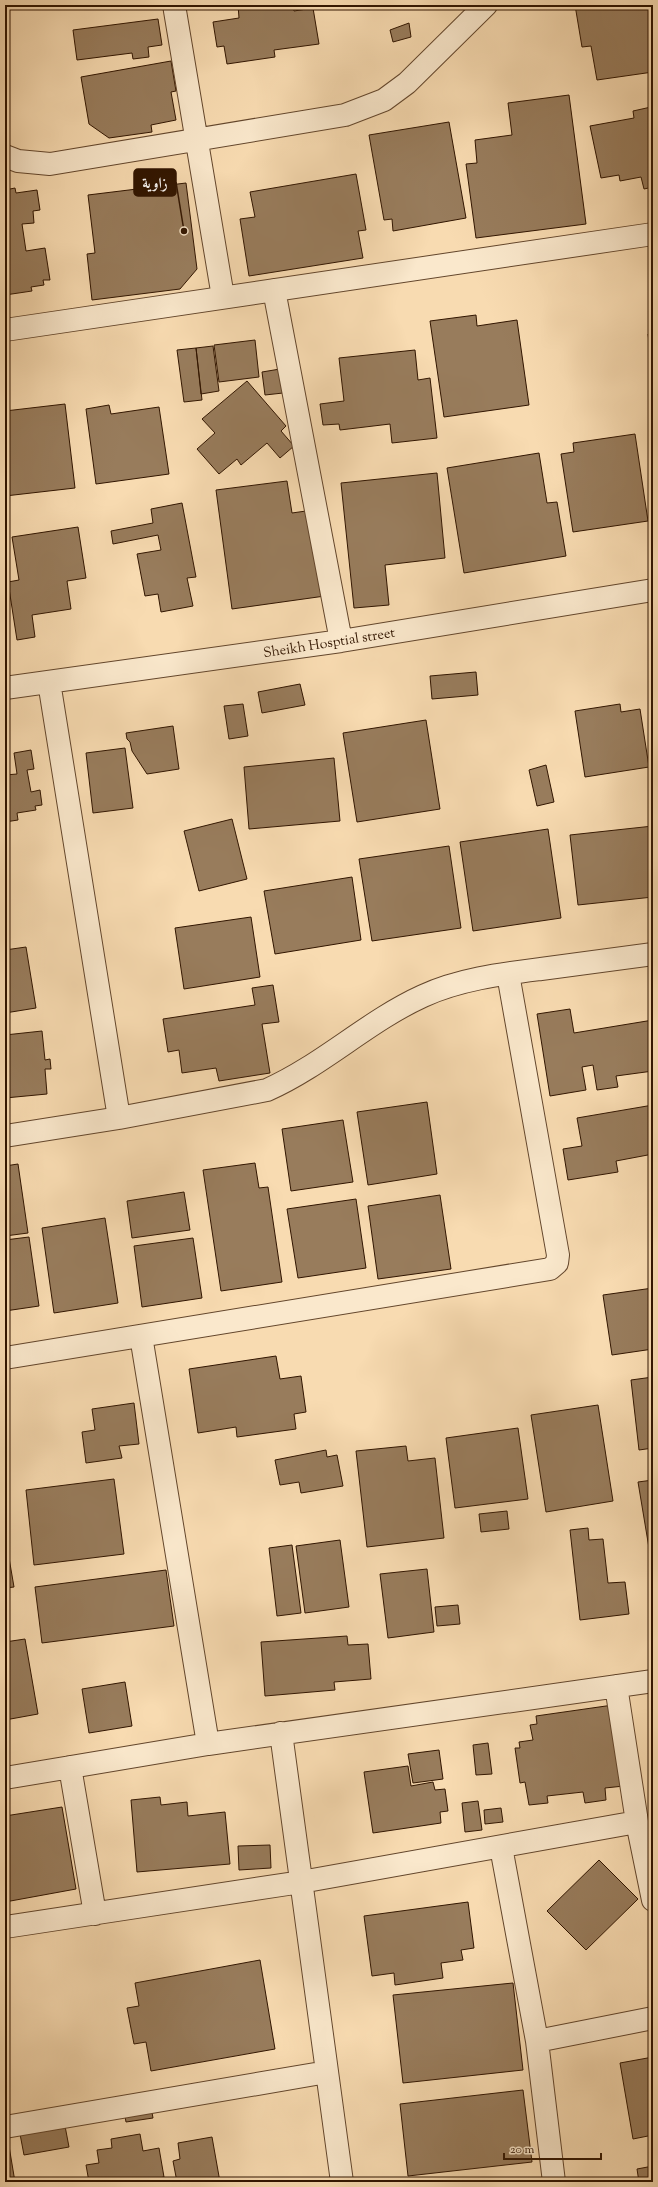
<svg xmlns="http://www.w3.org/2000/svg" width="658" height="2187" font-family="'Sorts Mill Goudy',Amiri,serif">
	<rect width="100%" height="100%" fill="#f8dbb1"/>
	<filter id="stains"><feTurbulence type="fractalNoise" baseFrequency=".005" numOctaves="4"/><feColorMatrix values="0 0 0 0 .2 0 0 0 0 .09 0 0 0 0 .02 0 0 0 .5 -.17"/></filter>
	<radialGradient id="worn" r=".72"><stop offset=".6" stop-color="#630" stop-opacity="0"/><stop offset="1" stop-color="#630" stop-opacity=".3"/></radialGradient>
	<path fill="#987c5c" stroke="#311500" d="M238,5H293L294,11L313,8L319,44L274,50L275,57L227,64L224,46L217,47L213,22L239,18Z
		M575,5H653V72L597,80L591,46L582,47Z
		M158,19L162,45L148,47L149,57L133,59L132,53L77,60L73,30Z
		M409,23L411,37L393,42L390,30Z
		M171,61L176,91L171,92L176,120L151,125L152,132L109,138L89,124L81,77Z
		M569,95L586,224L476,238L466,164L477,163L475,140L512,135L508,103Z
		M651,107L653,115V187L644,189L641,177L620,181L619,175L601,178L590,126L634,118L633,111Z
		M449,122L466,218L393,231L392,219L384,220L369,135Z
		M356,174L366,230L358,231L363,258L249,276L240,219L255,217L250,192Z
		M186,183L197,269L180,289L92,300L87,254L95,253L88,195Z
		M15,188L16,193L37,190L40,210L33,211L34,223L22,224L26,251L45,248L50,280H43L44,285L31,287L32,291L5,295V190Z
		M476,315L477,326L517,320L529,405L444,417L430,321Z
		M653,333V373L648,334Z
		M255,340L259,377L219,382L214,345Z
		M213,346L219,391L201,394L196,348Z
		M196,348L202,400L184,402L177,350Z
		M415,350L418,380L430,378L437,438L392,443L390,424L340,430L339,424L323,425L320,404L344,401L339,358Z
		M280,369L283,393L265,395L262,372Z
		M247,381L286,426L281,431L294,446L280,458L267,443L241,465L237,459L219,474L197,449L215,433L202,419Z
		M65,404L75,488L5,496V411Z
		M109,405L111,414L159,407L169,474L96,484L86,409Z
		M635,434L648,521L573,532L561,454L574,452L573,443Z
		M539,453L547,503L557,502L566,556L464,573L447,468Z
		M437,473L445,558L385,565L389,605L354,608L341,483Z
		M287,481L292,513L313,510L325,596L232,609L216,490Z
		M182,503L196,577L187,578L193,606L161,612L158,594L145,596L137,554L161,550L158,535L113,544L111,531L153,523L151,509Z
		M78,527L86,578L67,581L71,609L32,615L35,637L17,640L8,582L19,580L12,537Z
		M476,672L478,695L432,699L430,676Z
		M300,684L305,705L262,713L258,692Z
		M243,704L248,736L229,739L224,706Z
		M620,704L621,712L640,709L649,767L585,777L575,711Z
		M426,720L440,809L357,822L343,733Z
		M173,726L179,769L147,774L132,751L130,742L127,739L126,733Z
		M125,748L133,808L93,813L86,753Z
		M31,750L34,769L27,770L31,792L40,790L42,805L35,806L36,810L17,813L18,820L5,822V775L17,774L14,753Z
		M334,758L340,821L249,829L244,767Z
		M546,765L554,802L537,806L529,770Z
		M232,819L247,879L199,891L184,831Z
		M653,826V897L578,905L570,835Z
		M548,829L561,918L473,931L460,842Z
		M449,846L461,928L372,941L359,859Z
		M352,877L361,940L275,954L264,891Z
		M251,917L260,977L184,989L175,928Z
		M26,947L36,1008L5,1013V950Z
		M273,985L279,1022L262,1024L270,1073L219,1081L216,1068L182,1073L179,1050L168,1052L163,1019L255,1005L252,988Z
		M570,1009L574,1033L653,1020V1071L616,1076L618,1087L597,1090L593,1065L582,1067L586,1090L550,1096L537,1014Z
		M42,1031L45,1060L50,1059L51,1069H45L47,1094L5,1098V1035Z
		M427,1102L437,1174L368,1185L357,1112Z
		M653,1105V1154L616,1161L618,1172L568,1180L563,1149L582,1146L577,1118Z
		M343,1120L353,1182L291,1191L282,1129Z
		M255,1163L259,1188L268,1187L282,1282L221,1291L203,1170Z
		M18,1164L28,1233L5,1236V1166Z
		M184,1192L190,1230L132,1238L127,1201Z
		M440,1195L451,1269L378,1279L368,1206Z
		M356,1199L366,1268L298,1278L287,1209Z
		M105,1218L118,1303L54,1313L42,1228Z
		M29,1237L39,1306L5,1311V1240Z
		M193,1238L202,1298L142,1307L134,1246Z
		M653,1288V1349L612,1355L603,1295Z
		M276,1356L280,1379L301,1376L306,1412L294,1414L296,1429L237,1437L236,1427L198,1433L189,1369Z
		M653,1377V1448L639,1450L631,1380Z
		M134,1403L139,1444L119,1446L122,1458L86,1463L82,1432L95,1430L92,1409Z
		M598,1405L613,1501L546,1512L531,1415Z
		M518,1428L528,1499L455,1508L446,1438Z
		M406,1446L408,1461L435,1458L444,1538L367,1547L356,1451Z
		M326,1450L327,1457L337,1455L343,1486L301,1493L299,1482L280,1485L275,1460Z
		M114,1479L124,1554L34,1565L26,1490Z
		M653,1480V1554H650L638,1482Z
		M507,1511L509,1529L481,1532L479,1514Z
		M588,1528L589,1540L603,1539L608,1583L625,1582L629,1614L580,1620L570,1530Z
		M340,1540L349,1607L305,1613L296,1546Z
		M292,1545L301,1613L277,1616L269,1548Z
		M5,1552H8L14,1587L5,1588Z
		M427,1569L434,1632L388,1638L380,1574Z
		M166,1570L174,1626L42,1643L35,1587Z
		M458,1605L460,1624L437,1626L435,1607Z
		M347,1636L348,1645L368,1644L371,1679L334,1682L335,1690L265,1696L261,1642Z
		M25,1639L38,1714L5,1720V1642Z
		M125,1682L132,1726L89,1733L82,1689Z
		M613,1705L624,1786L605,1788L606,1800L585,1803L583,1792L547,1796L548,1803L529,1805L525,1782L520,1783L515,1748H520L519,1742L533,1740L530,1725L537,1724L536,1716Z
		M488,1743L492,1774L476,1775L473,1745Z
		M439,1750L443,1779L413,1783L408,1754Z
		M408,1766L411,1786L433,1782L435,1790L445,1789L448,1811L440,1812L441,1823L373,1833L364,1772Z
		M160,1797L161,1805L187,1802L188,1816L225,1812L230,1864L137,1872L131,1800Z
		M478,1801L482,1830L465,1832L462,1803Z
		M62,1807L76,1889L5,1902V1816Z
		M501,1808L503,1822L485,1824L484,1810Z
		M270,1845L271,1868L239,1870L238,1846Z
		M599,1860L638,1899L586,1950L547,1911Z
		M468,1902L474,1948L461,1950L463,1960L441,1963L443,1978L395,1985L394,1973L372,1976L364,1916Z
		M260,1960L275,2049L151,2071L146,2042L134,2044L127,2008L139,2006L135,1983Z
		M513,1983L523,2070L403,2083L393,1995Z
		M653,2057V2135L633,2139L620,2063Z
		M523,2090L532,2162L408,2176L400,2104Z
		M151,2107L153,2118L126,2122L124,2111Z
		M65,2126L69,2147L24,2155L20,2134Z
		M140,2134L143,2151L159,2148L164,2177L149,2180V2182H89L86,2165L99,2163L97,2150L112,2148L111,2139Z
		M212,2137L220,2182H177L173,2161L180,2159L178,2143Z
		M8,2140L15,2182H8L5,2166V2141Z
		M653,2166V2182H639L637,2169Z"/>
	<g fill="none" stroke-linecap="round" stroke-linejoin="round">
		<g stroke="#63462c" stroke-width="24">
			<path id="minor" d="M174,5L223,297
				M5,156L18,161L50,164L345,115L384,100L407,83L486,5
				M274,290L341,641
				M5,330L653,234
				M49,682L119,1118
				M5,688L341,641L653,590
				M5,1136L119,1118L267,1090C323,1065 368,1021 423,996C460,979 502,974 541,969C579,964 616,959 653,954
				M141,1336L208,1744
				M5,1358L550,1269L557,1263L558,1255L508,974
				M616,1686L637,1822L653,1900
				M281,1733L342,2182
				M70,1767L95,1914
				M5,1778L208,1744L653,1681
				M501,1847L537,2041L554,2182
				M5,1927L301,1882L637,1822
				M537,2041L653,2018
				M5,2127L327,2072"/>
		</g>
		<use href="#minor" stroke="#fae8cc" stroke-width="22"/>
	</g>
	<g text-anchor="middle" stroke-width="3" stroke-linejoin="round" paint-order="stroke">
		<g font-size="14" fill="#311500" stroke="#fae8cc">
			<text transform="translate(329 642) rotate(-9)" y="5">Sheikh Hosptial street</text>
		</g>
	</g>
	<path fill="none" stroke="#311500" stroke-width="1.5" d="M184 231L176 182"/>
	<circle fill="#311500" stroke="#fae8cc" stroke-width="1.5" cx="184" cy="231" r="4"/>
	<rect fill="#311500" stroke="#311500" stroke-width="1.5" x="134" y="169" width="42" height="27" rx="4"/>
	<g font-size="15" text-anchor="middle" font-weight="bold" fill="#fff">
		<text x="155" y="188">زاوية</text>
	</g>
	<rect width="658" height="2187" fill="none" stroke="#f8dbb1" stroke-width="20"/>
	<rect x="6" y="6" width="646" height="2175" fill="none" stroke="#311500" stroke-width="2"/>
	<rect x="10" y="10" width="638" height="2167" fill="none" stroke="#311500"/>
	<path d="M504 2153v6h97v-6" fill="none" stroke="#311500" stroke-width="2"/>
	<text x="510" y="2153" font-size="12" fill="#311500" stroke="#fae8cc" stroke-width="3" paint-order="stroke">20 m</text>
	<rect width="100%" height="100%" filter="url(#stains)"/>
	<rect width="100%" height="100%" fill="url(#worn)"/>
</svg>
